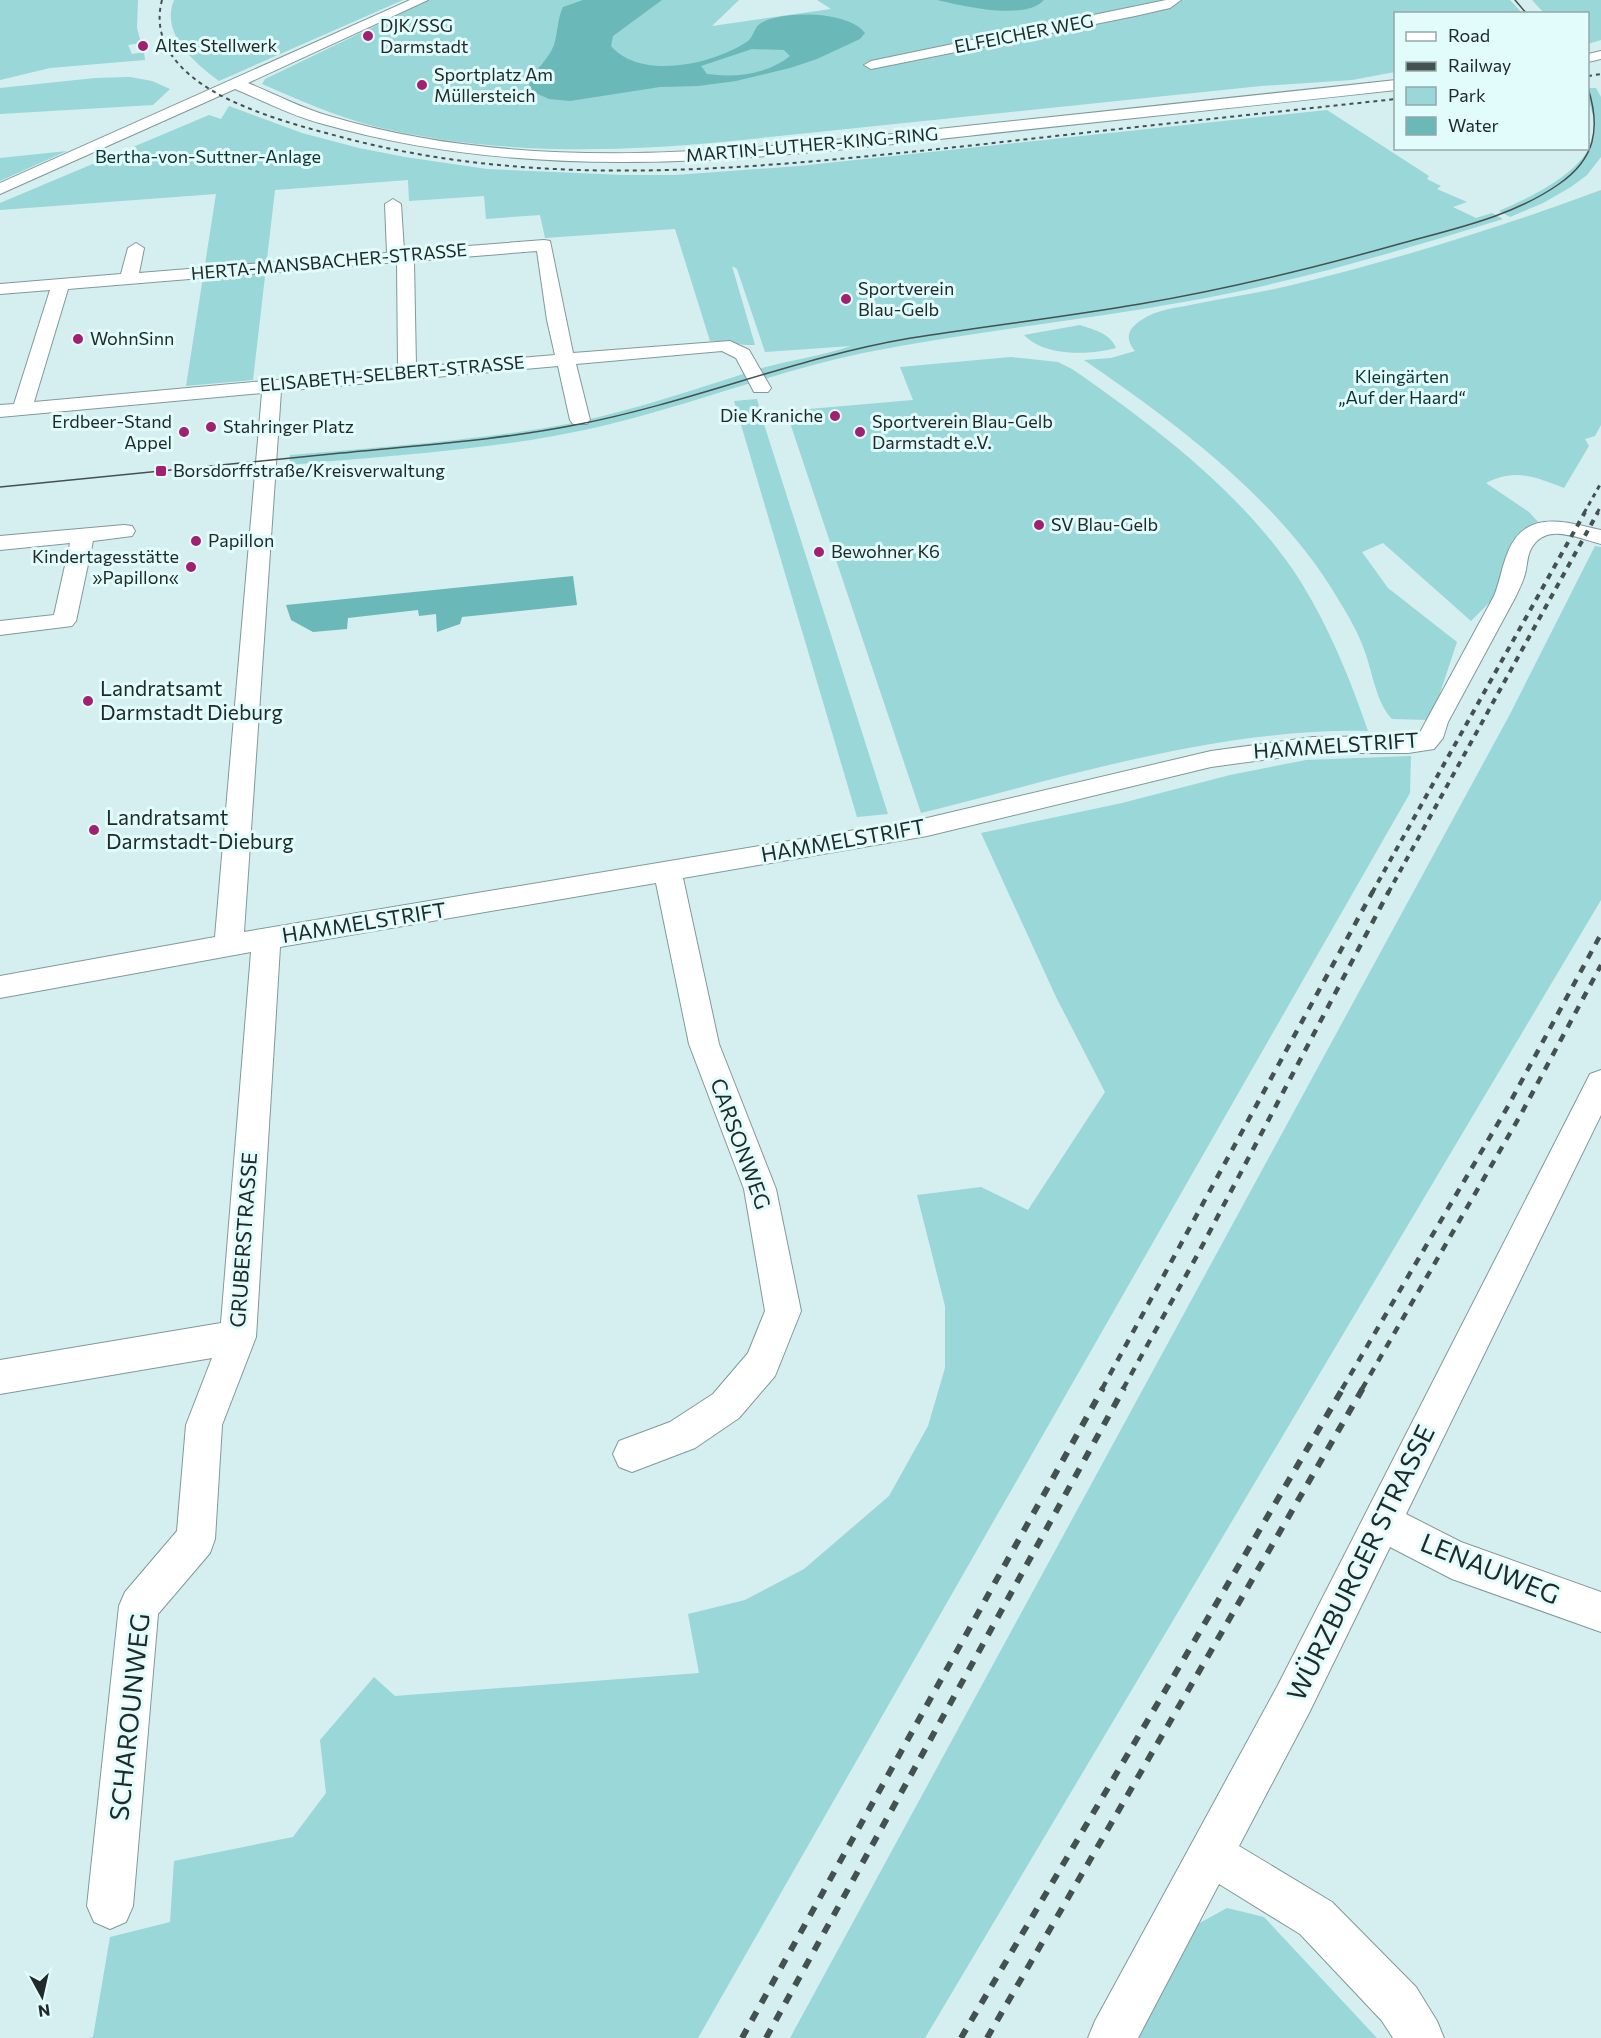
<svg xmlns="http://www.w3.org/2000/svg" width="1601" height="2038" font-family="Commissioner,sans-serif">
	<rect width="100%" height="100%" fill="#d5eeef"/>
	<path fill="#99d7d8" d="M0,0H138L137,28L141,43L128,45L132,54L144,52L145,60L50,68L0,80Z
		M174,0H403L219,81C195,63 160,34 174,0Z
		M429,0H739L712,26L831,9L817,0H1510L1522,13L1396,14L1395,72L1352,80L1261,86L722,142C607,153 490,154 377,127C337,117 299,100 262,84L265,79Z
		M1532,0H1601V40L1588,44V14L1544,13Z
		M130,77L152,81L170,89L153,105L0,114V88L95,78Z
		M1588,88H1596L1601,97V157L1587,175L1571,187L1543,203L1510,217L1499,211C1531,197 1598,167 1595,124C1593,111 1587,101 1588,88Z
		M229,106L302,133L359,148L405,157L487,169L622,175H675L799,166L1327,110L1429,176L1427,179L1441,186L1437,189L1467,202L1453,207L1476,218L1492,213L1503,219C1399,251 1296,282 1189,301C1081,321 971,331 863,353C773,372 688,406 598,427C498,450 392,455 289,465L290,455C373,448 456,442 539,429C615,417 689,391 762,368C791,360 822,356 851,346L765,352L737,269L732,266L755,345C740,346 726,340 710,341L675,229L545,238L540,215L486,219L484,196L409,201L408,180L275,190L253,380L186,386L216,194L0,210V203L209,115L221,119Z
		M67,151L0,181V158Z
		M1601,190V425L1595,436L1585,439L1589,446L1564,488C1535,477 1516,468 1486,483L1529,512L1538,522L1530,528L1498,594L1471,621L1383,543L1362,552L1388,588L1457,642L1431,720L1392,719C1376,702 1373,674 1365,652C1359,634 1348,615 1338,599C1280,500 1177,424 1084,360L1111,358L1135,351C1124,338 1128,328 1143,319C1158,309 1177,308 1195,304C1226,298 1258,293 1288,286C1395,260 1499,228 1601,190Z
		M1080,325C1094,330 1110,333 1116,348C1089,355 1045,357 1024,335Z
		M1011,357L1058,362L1072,369C1160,430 1260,506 1312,601C1335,642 1353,687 1368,731C1217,728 1066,777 921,813L786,411L913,400L900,367Z
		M757,399L763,421L888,814L857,817L734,401Z
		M1595,546L1601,547V900L925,2038H790L1509,716Z
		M1411,756L1410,793L698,2038H88L93,2037L110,1937L170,1922L174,1861L293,1837L326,1793L320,1740L374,1677L395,1696L699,1673L688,1614L745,1600L804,1569L889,1496L928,1426L945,1368V1306L917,1195L981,1187L1028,1210L1105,1092L1056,997L981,833L1122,803L1230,775L1306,760Z
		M1227,1908L1264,1917L1377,2038H1138L1196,1925Z"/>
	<path fill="#6bb8b9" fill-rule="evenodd" d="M583,0H662L613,36L611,46C641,81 715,64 748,41C754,36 754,27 761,23C784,10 849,11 865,33L860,39L817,59L790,68L736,81L698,86L660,87L570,101L549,99L531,91L528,81C537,69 549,58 554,45C558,32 557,20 563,7ZM752,49L784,50L790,56C768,74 736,78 707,74L701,66Z
		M937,0H1044C1025,21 963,6 937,0Z
		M573,576L577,605L462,617L460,624L437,632L436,614L419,616L418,610L348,618L347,629L313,632L291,620L286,605Z"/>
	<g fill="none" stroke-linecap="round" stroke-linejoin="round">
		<g stroke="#819999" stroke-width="2">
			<path id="minor" d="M1166,0H1181L1170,8L1135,16L871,69L864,65L871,61Z
				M393,199L401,204L404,251L544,240L550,241L573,353L730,341L749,350L771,388L768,392H754L736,358L722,351L576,364L590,420L587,424H573L570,420L558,366L281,391L244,932L927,818L1211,751L1313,737L1418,736L1494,596C1500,581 1502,566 1508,552C1526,508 1566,522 1601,530V544C1577,538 1544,521 1530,551C1527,558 1527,567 1525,574C1523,582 1519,589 1516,596L1448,722L1443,738L1434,749L1408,753H1313L1211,767L927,836L683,878L719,1044L776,1189L801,1311L775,1376L739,1418L695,1448L632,1472L619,1467L613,1454L619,1441L670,1422L713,1394L748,1353L765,1311L744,1189L689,1044L656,883L280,947L256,1337L222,1425L215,1539L210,1553L158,1614L133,1906L126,1922L110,1929L94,1922L87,1906L119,1606L125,1592L177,1531L186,1425L212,1358L0,1394V1360L221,1323L251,952L0,998V976L215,937L262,393L0,417V405L14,404L50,290L0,294V284L121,274L128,248L136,243L144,248L139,273L387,253L385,204ZM537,251L547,320L555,355L416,367L414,261ZM397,262L398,369L34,402L68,289Z
				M124,525L132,526L135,531L132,536L93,541L76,621L72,626L0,635V621L54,615L70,543L0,550V536Z
				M1601,1070V1115L1406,1514L1461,1542L1601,1592V1632L1452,1579L1390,1547L1308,1715L1239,1846L1332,1902L1416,1987L1437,2021L1444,2038H1393L1382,2021L1300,1934L1219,1884L1138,2038H1088L1095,2021L1278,1685L1590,1074Z"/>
		</g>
		<g stroke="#819999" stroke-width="2">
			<path id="major" d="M410,0H428L248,83C275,94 301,108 329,116C536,178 756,149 966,126C1109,111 1252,96 1396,80V90C1253,106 1110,120 967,136C748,160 539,185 323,124C292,116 264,101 235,89L0,194V183Z
				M1601,51V59L1588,62V54Z"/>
		</g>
		<use href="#minor" fill="#fff" fill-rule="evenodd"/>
		<use href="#major" fill="#fff" fill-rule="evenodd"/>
		<path stroke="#445151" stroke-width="1.5" d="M1515,0L1527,14
			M0,487C114,476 228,464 341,453C421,445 501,440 580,424C692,402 798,357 911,338C988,326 1064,317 1140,304C1228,289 1314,268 1399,244C1453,229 1512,217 1559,184C1595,159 1601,129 1588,88"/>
		<path stroke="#445151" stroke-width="2" stroke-dasharray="4 4" stroke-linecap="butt" d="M162,0C148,53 198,87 241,105C273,119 307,128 341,137C549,193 766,167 976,145C1116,129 1256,114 1396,99
			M1588,76L1601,74"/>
		<path stroke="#445151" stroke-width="3" stroke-dasharray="4.5 4.5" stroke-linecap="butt" d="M1584,513L1601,483
			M1597,513L1601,506"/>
		<path stroke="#445151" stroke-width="4" stroke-dasharray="6 6" stroke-linecap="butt" d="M1372,893L1585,512
			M1388,893L1598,512"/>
		<path stroke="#445151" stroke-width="4.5" stroke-dasharray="8 8" stroke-linecap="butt" d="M1102,1389L1373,891
			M1123,1389L1199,1252L1389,891
			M1342,1389L1507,1108L1601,934
			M1362,1389L1520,1116L1601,965"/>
		<path stroke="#445151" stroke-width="6" stroke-dasharray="10 10" stroke-linecap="butt" d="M742,2038L1103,1388
			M766,2038L1124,1388
			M961,2038L1343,1388
			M987,2038L1363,1388"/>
	</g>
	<g fill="#a12072" stroke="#e2fcfc" stroke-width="2">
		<circle cx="368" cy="36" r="6"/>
		<circle cx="143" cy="46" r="6"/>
		<circle cx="422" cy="85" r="6"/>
		<circle cx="846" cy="299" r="6"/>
		<circle cx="78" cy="339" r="6"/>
		<circle cx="835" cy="416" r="6"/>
		<circle cx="211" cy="427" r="6"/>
		<circle cx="184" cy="432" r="6"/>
		<circle cx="860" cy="432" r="6"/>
		<rect x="155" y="465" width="12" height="12" rx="3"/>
		<circle cx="1039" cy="525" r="6"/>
		<circle cx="196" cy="541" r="6"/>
		<circle cx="819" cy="552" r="6"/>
		<circle cx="191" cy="567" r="6"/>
		<circle cx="88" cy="701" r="6"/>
		<circle cx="94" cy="830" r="6"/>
	</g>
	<g text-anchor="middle" stroke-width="6" stroke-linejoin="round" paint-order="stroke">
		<g font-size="18" fill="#202a2a" stroke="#e2fcfc" text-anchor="start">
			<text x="380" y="32">DJK/SSG<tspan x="380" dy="21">Darmstadt</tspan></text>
			<text x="155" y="52">Altes Stellwerk</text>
			<text x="434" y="81">Sportplatz Am<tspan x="434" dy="21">Müllersteich</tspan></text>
			<text x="858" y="295">Sportverein<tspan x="858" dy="21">Blau-Gelb</tspan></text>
			<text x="90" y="345">WohnSinn</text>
			<text x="823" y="422" text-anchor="end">Die Kraniche</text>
			<text x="172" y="428" text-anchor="end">Erdbeer-Stand<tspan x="172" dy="21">Appel</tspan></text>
			<text x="872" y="428">Sportverein Blau-Gelb<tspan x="872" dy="21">Darmstadt e.V.</tspan></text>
			<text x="223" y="433">Stahringer Platz</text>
			<text x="173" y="477">Borsdorffstraße/Kreisverwaltung</text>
			<text x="1051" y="531">SV Blau-Gelb</text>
			<text x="208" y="547">Papillon</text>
			<text x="831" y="558">Bewohner K6</text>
			<text x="179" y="563" text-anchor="end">Kindertagesstätte<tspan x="179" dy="21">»Papillon«</tspan></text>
		</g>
		<g font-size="18" fill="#202a2a" stroke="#e2fcfc">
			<text transform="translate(1024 34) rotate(-11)" y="6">ELFEICHER WEG</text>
			<text transform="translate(812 145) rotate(-5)" y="6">MARTIN-LUTHER-KING-RING</text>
			<text transform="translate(329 262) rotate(-5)" y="6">HERTA-MANSBACHER-STRASSE</text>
			<text transform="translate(392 374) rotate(-5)" y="6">ELISABETH-SELBERT-STRASSE</text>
		</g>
		<g font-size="18" fill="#0d3334" stroke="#e2fcfc">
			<text x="208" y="163">Bertha-von-Suttner-Anlage</text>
			<text x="1402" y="383">Kleingärten<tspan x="1402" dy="21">„Auf der Haard“</tspan></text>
		</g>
		<g font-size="21" fill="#202a2a" stroke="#e2fcfc" text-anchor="start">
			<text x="100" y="696">Landratsamt<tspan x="100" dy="24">Darmstadt Dieburg</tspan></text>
			<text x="106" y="825">Landratsamt<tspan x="106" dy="24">Darmstadt-Dieburg</tspan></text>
		</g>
		<g font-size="21" fill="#202a2a" stroke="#e2fcfc">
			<text transform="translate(1336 746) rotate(-4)" y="7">HAMMELSTRIFT</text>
			<text transform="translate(843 841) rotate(-10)" y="7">HAMMELSTRIFT</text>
			<text transform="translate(364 923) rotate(-9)" y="7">HAMMELSTRIFT</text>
			<text transform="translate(740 1144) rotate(70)" y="7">CARSONWEG</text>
			<text transform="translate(244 1240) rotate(-86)" y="7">GRUBERSTRASSE</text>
		</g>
		<g font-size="26" fill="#202a2a" stroke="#e2fcfc">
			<text transform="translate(1361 1563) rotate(-64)" y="9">WÜRZBURGER STRASSE</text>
			<text transform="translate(1490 1569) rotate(22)" y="9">LENAUWEG</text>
			<text transform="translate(130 1717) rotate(-84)" y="9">SCHAROUNWEG</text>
		</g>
	</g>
	<rect x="1394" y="12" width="195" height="138" fill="#e2fcfc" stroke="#94a8a8" stroke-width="1.5"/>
	<rect x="1406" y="32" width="30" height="9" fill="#ffffff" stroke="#94a8a8" stroke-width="1.5"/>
	<text x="1448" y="42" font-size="18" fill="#202a2a">Road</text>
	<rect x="1406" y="62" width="30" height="9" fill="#445151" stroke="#94a8a8" stroke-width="1.5"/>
	<text x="1448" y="72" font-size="18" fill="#202a2a">Railway</text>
	<rect x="1406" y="87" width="30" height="18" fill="#99d7d8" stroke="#94a8a8" stroke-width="1.5"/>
	<text x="1448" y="102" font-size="18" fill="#202a2a">Park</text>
	<rect x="1406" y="117" width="30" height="18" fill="#6bb8b9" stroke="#94a8a8" stroke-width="1.5"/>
	<text x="1448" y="132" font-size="18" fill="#202a2a">Water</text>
	<g transform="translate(42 1996) rotate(172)" stroke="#e2fcfc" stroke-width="4.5" paint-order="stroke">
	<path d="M0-4.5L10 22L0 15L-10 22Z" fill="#202a2a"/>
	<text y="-9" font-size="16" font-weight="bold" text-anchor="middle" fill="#202a2a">N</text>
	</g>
</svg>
